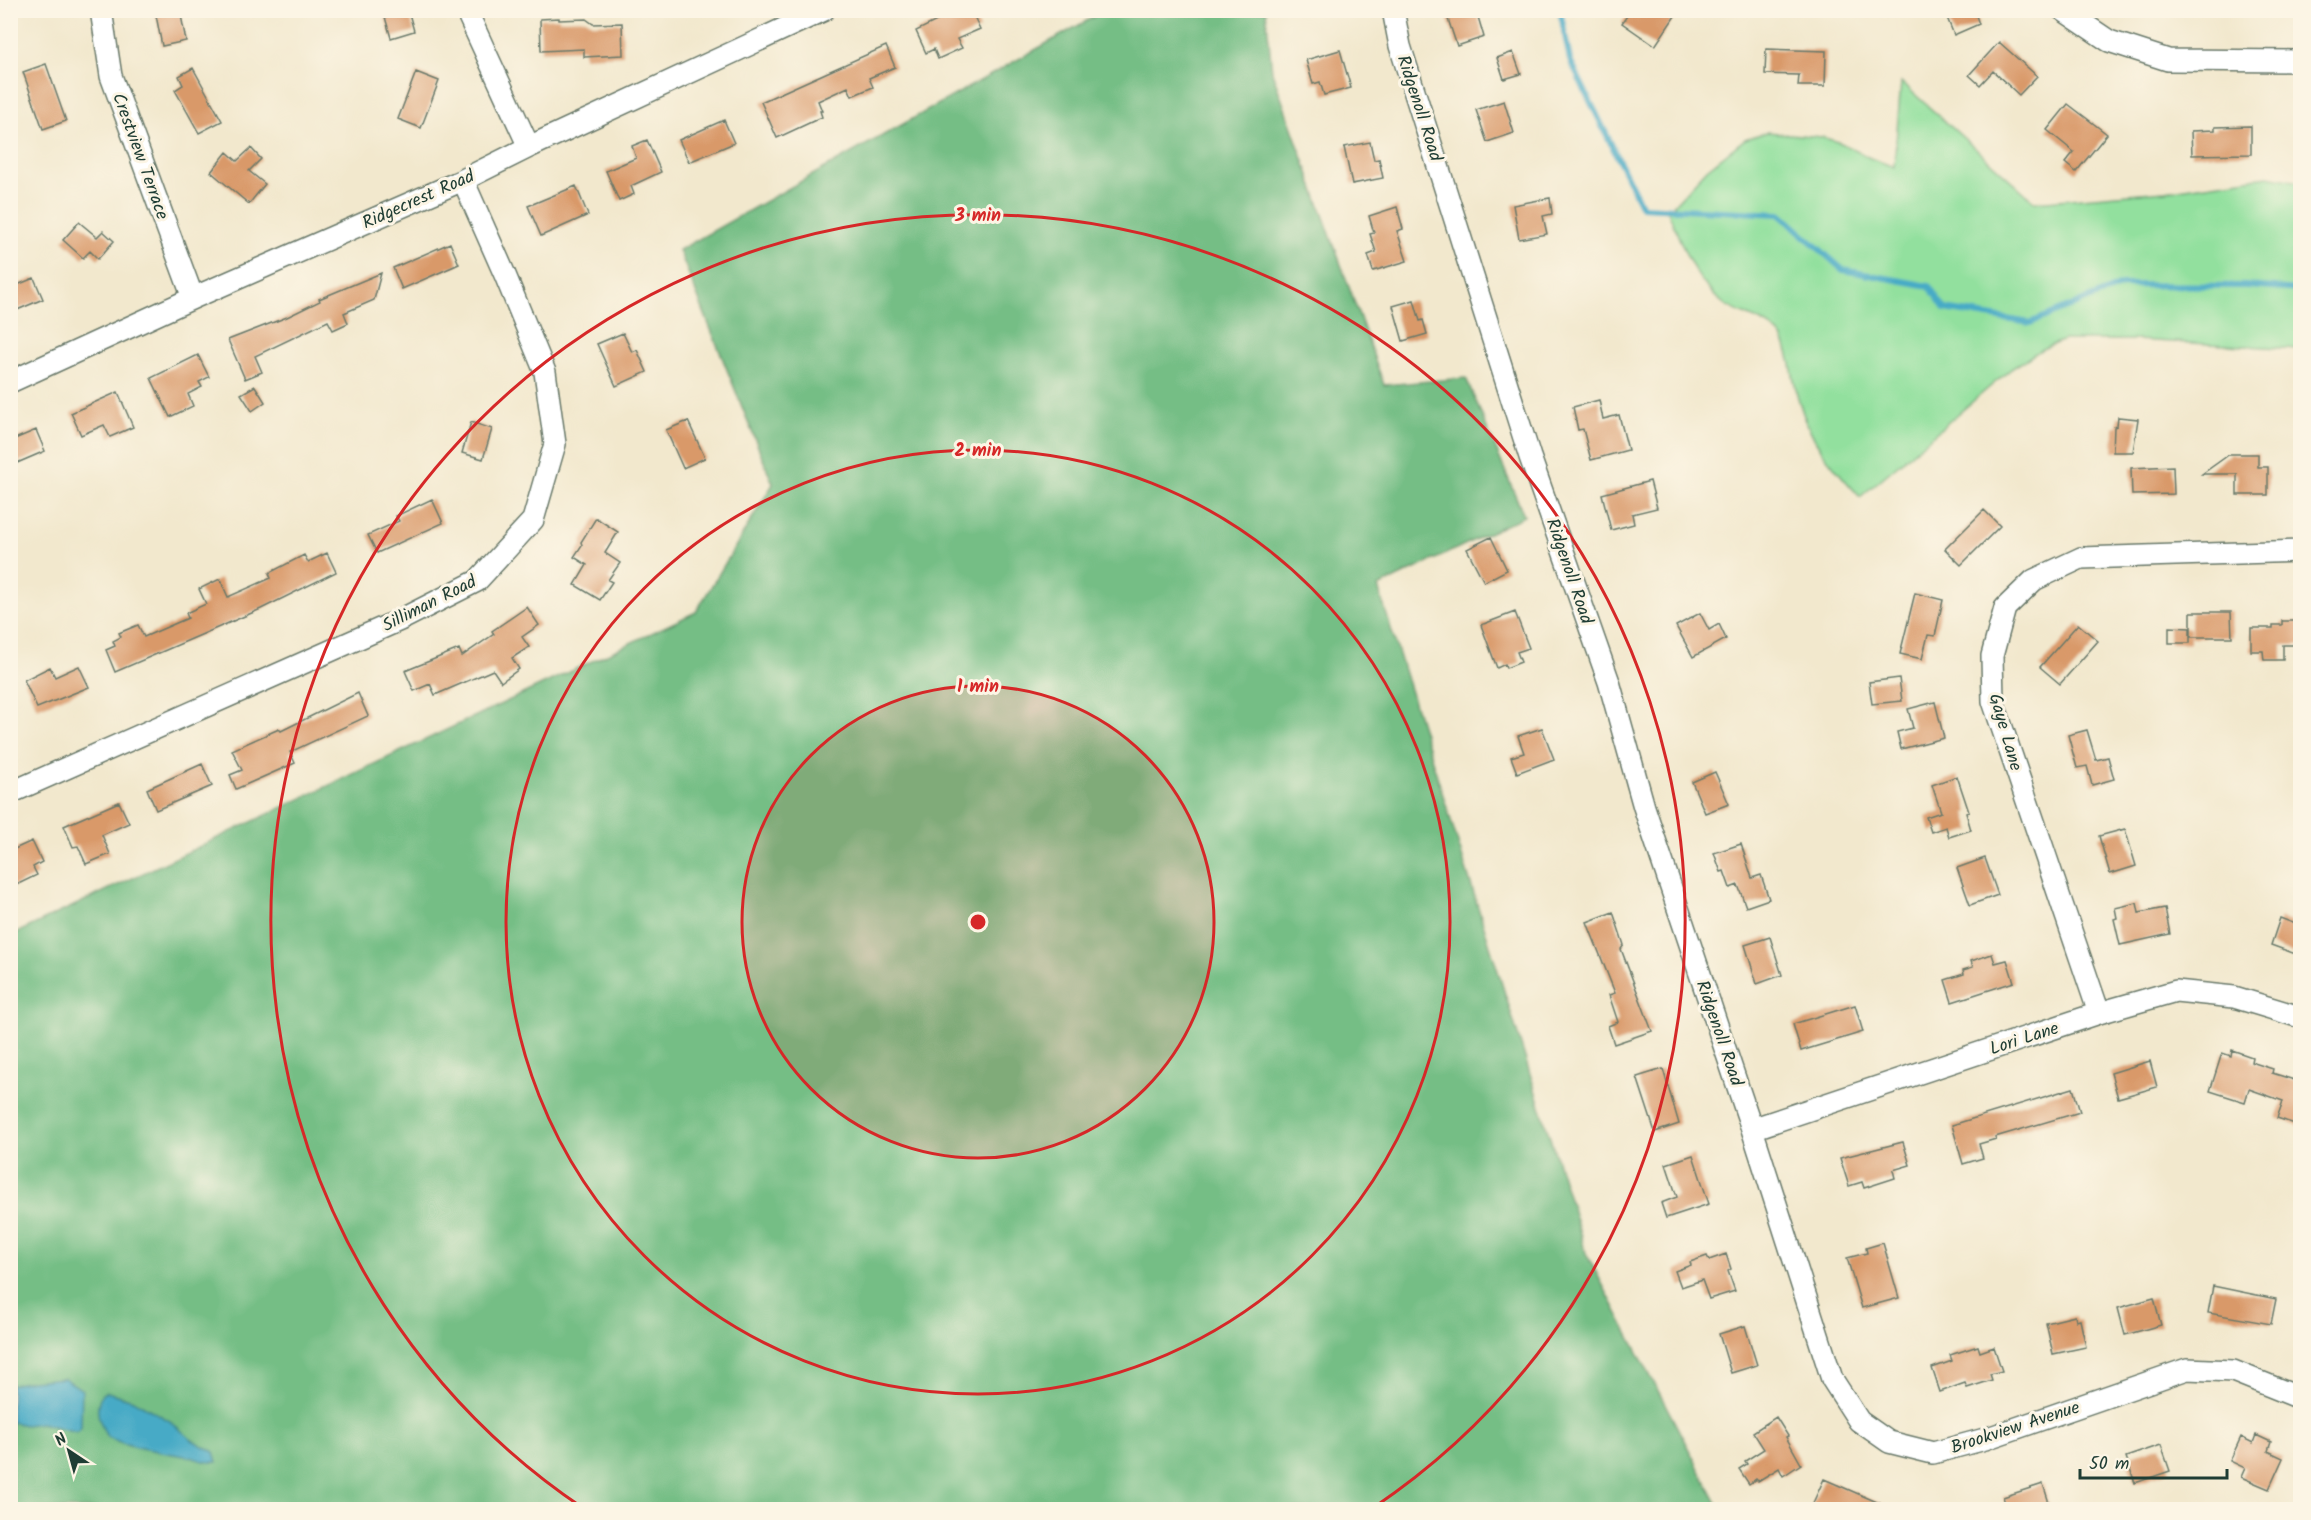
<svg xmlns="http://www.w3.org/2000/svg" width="2311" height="1520" font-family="Kalam,sans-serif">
	<rect width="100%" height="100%" fill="#fcf5e5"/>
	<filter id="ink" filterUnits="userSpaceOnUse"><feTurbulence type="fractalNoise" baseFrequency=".0167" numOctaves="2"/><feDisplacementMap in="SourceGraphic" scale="12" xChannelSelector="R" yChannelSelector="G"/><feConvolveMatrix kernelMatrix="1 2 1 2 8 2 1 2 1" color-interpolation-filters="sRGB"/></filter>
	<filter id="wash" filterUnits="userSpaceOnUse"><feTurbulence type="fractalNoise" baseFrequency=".008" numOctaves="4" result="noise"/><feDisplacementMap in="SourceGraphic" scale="24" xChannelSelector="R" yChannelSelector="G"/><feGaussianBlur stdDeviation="1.35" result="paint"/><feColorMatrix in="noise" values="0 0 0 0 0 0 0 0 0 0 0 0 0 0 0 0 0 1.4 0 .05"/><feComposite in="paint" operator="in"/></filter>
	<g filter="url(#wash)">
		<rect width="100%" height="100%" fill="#f2e8cd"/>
		<path fill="#92e09e" stroke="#588e69" stroke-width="1.5" d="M1901,82L2035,202L2165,191L2268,176L2300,182V349L2135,340H2064L2042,349L2011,369L1860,497C1830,463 1812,445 1799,401C1792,381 1793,358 1783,339C1773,322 1740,315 1724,304C1693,280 1682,245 1668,211L1707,169L1745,139L1767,132L1822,137L1841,143L1870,158L1894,167Z"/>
		<path fill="#75be85" stroke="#4a7e5c" stroke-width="1.5" d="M1104,11H1266L1272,72L1384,385L1466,378L1524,516L1378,587L1586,1253L1720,1509H11L10,936L696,612L773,484L679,250Z"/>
		<path fill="#46aac6" stroke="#32747d" stroke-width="1.5" d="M64,1378L82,1390L81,1428L77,1432L41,1423L25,1425L11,1422V1385L31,1381Z
			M107,1392L133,1400L170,1421L192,1440L214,1452L217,1462C208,1464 199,1459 190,1457C160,1451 136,1450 107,1437C100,1423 93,1410 102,1394Z"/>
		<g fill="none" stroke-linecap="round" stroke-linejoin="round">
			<path stroke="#46aac6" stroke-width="6" d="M1560,10L1570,60L1642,207L1780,214L1843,270L1929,286L1945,309L2030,323L2122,285L2246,286L2300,290"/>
		</g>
		<g id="blocks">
			<path fill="#d99969" d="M155,10H180L186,41L162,46Z
				M383,10H408L414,31L391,38Z
				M959,10H971L980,29L957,39L962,48L938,59L934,49L926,53L916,31Z
				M1445,10H1476L1484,37L1457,46Z
				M1631,10H1679L1655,46L1622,23Z
				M1944,10H1974L1979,24L1954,35Z
				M559,18V20L586,19L593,24L622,23L623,55L584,57V49L541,51L540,19Z
				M1999,42L2037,76L2019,95L1993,71L1980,85L1969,75Z
				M886,46L895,67L869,78L873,87L852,96L848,87L818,101L822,111H820L822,117L777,138L761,102Z
				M1766,49L1826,51L1825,86H1798L1799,75L1765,74Z
				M1340,50L1351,88L1324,95L1320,82L1313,84L1306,60Z
				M1513,52L1521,74L1504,79L1497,58Z
				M46,64L66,121L43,129L23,72Z
				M193,68L222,121L199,133L175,90L183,85L179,76Z
				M416,72L439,81L421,128L398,119Z
				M1504,101L1514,133L1487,142L1476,110Z
				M2068,104L2107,134L2076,172L2065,163L2074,152L2047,130Z
				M724,120L734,143L689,162L679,140Z
				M2251,126V154L2192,155L2191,131L2215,130V127Z
				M647,140L661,172L631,186L634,194L619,201L606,171L636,158L632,146Z
				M1370,142L1374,160L1379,159L1383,178L1352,184L1344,147Z
				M251,148L261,159L249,171L265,184L249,204L211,172L227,152L237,161Z
				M576,186L588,215L541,236L528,206Z
				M1550,198L1552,214L1543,216L1547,234L1519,239L1513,205Z
				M1397,207L1403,229L1397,231L1407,261L1373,271L1368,255L1376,252L1370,234L1374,233L1369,216Z
				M79,222L97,237L103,231L114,241L98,259L90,251L83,258L63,240Z
				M450,243L459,264L402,289L393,268Z
				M381,273L374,300L344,313L348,323L333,330L328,321L255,356L262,372L245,379L228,340L287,317L320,301L319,299Z
				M34,278L43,299L10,313V288Z
				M1414,300L1420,321L1423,320L1427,334L1403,341L1393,306Z
				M623,333L632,352L637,350L647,372L616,386L597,344Z
				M198,355L209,377L199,382L202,387L188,394L193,406L170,417L151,378Z
				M255,386L265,402L252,411L241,394Z
				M118,392L133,427L110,437L104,425L81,435L71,413Z
				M1599,400L1603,419L1619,415L1628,450L1591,460L1583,429L1578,430L1573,407Z
				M2118,417L2138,419L2133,452H2113L2114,427L2117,426Z
				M688,421L705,458L683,468L666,430Z
				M471,422L492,429L483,459L462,453Z
				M36,430L45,451L10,466V441Z
				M2230,454H2258V467H2268V495H2237V474H2202Z
				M2173,466L2174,494L2132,495L2131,468Z
				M1650,481L1657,508L1632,514L1634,524L1611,530L1602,494Z
				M432,499L443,523L377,553L368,535L399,521L396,516Z
				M1984,510L2000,526L1961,565L1945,549Z
				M596,518L618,532L605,553L620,563L608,580L612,582L600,600L575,585L587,565L574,557L582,545L581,542Z
				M1491,537L1507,570L1484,582L1467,549Z
				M327,553L336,572L261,609L115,672L106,650L115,646L113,641L121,637L119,633L138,625L144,637L188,618L186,613L206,604L199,589L220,579L228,597L271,578L269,573L304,555L308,562Z
				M1915,593L1943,600L1935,636L1928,635L1922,659L1900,654Z
				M527,607L539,625L522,637L529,647L512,658L519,669L501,682L493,670L435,695L430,684L414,691L405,671L459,649L462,656L494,634L492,631Z
				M1515,612L1529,648L1517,652L1521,662L1506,668L1505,664L1497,668L1481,625Z
				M2191,612H2231L2232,637H2191Z
				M1700,613L1709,630L1719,624L1726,639L1693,657L1676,626Z
				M2282,621H2301V645H2283V660H2264L2263,651H2251V628H2273V625H2282Z
				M2078,624L2098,641L2060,684L2040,667Z
				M2169,627L2190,628V643H2169Z
				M79,666L89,687L37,708L24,680L50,667L55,677Z
				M1899,678L1902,701L1872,704L1869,682Z
				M358,693L368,716L290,752L295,763L236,789L230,775L242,770L232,750L279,729L281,731Z
				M1935,702L1944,738L1901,749L1897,732L1913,728L1908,709Z
				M1542,728L1554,759L1517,773L1511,757L1524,753L1518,736Z
				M2087,730L2096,760L2108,757L2114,779L2092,785L2087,766L2077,768L2068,735Z
				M202,764L212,786L156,810L147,789Z
				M1715,772L1729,804L1705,813L1692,782Z
				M1957,776L1969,812L1966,813L1971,830L1949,837L1946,827L1931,832L1926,817L1941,812L1932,785Z
				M119,802L129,823L102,835L110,854L86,864L78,846L73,847L64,826Z
				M2125,829L2136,866L2110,874L2099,836Z
				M32,841L42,862L33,867L37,875L10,888V851Z
				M1741,844L1752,878L1761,875L1769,899L1746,907L1738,885L1730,888L1724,871L1721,872L1714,853Z
				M1985,858L1998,895L1970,905L1957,868Z
				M2137,903L2139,913L2165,908L2170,934L2120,945L2114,919L2117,918L2115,908Z
				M1613,912L1624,945L1621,949L1652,1031L1614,1044L1608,1026L1618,1022L1609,995L1615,993L1587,922Z
				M2280,918L2301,926V956L2271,945Z
				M1770,937L1782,975L1757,984L1745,945Z
				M1992,954L1995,963L2007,960L2014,982L1952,1002L1945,980L1964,974L1963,970L1973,967L1971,961Z
				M1855,1005L1863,1032L1801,1051L1793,1024Z
				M2232,1050L2252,1057L2251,1062L2273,1069L2272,1073L2301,1082V1126L2277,1118L2283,1101L2249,1089L2245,1102L2210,1091L2222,1053L2231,1056Z
				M2150,1061L2157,1087L2118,1098L2111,1073Z
				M1663,1069L1679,1124L1655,1132L1637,1077Z
				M2073,1088L2080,1112L1995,1137L1996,1139L1979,1144L1983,1158L1963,1164L1952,1125Z
				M1903,1142L1910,1165L1893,1170L1895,1178L1864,1188L1862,1182L1849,1186L1840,1158Z
				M1693,1155L1709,1204L1666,1218L1661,1203L1677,1197L1666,1164Z
				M1883,1243L1899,1298L1862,1308L1847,1258L1867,1253L1866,1248Z
				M1726,1254L1731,1269L1728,1271L1735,1291L1709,1299L1702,1280L1681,1287L1675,1271L1691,1265L1690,1262L1707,1256L1709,1260Z
				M2213,1286L2276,1299L2271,1324L2208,1313Z
				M2154,1298L2161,1325L2125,1335L2118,1308Z
				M2075,1316L2076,1321L2080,1320L2086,1347L2053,1354L2046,1323Z
				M1745,1326L1757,1365L1731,1373L1719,1334Z
				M1978,1346L1980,1352L1994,1347L2002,1371L1990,1374L1992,1380L1967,1388L1965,1383L1940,1392L1932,1368L1952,1361L1950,1355Z
				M1776,1417L1788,1436L1786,1437L1801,1464L1783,1476L1779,1468L1758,1481L1756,1479L1749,1484L1739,1469L1747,1464L1745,1461L1764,1449L1753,1432Z
				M2256,1435L2271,1442L2268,1451L2283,1458L2269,1489L2241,1477L2245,1468L2230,1461L2241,1437L2253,1443Z
				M2161,1445L2170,1471L2135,1483L2126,1457Z
				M1824,1479L1893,1509H1822L1812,1505Z
				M2043,1484L2051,1509H2007L2003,1497Z"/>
		</g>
	</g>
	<g filter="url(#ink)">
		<use href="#blocks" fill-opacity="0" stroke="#69796a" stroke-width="1.5"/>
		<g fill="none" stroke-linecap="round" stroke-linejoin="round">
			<g stroke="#69796a" stroke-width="24">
				<path id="minor" d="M101,10L111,76L193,298
					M466,10L529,147
					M1393,10L1400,46L1530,457L1609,682L1644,807L1752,1129L1832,1379L1859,1421L1889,1442L1933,1453L1985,1439L2187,1369L2233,1371L2300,1398
					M2063,10L2109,41L2168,60L2300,61
					M10,382L193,298L463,180L529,147L824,10
					M10,793L400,620L477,581L533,520L555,444L545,372L505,275L463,180
					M2099,1013L1993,701L1992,656L2005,608L2034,580L2081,558L2300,551
					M1752,1129L2099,1013L2176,991L2234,997L2300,1017"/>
			</g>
			<use href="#minor" stroke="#fff" stroke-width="21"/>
		</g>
	</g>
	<circle cx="978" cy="922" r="236" fill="#d62828" fill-opacity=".12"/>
	<g fill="none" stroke="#d62828" stroke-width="3">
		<circle cx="978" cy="922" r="236"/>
		<circle cx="978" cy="922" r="472"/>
		<path d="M583 1508A707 707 0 1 1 1373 1508"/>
	</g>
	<g text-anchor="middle" stroke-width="6" stroke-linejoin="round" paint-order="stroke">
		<g font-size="18" fill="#1f3d34" stroke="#fcf5e5">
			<text transform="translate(1420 108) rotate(72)" y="6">Ridgenoll Road</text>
			<text transform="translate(141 156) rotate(70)" y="6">Crestview Terrace</text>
			<text transform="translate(418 199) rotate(-24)" y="6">Ridgecrest Road</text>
			<text transform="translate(1570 571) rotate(71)" y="6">Ridgenoll Road</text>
			<text transform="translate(429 603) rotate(-27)" y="6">Silliman Road</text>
			<text transform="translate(2006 732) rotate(74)" y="6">Gaye Lane</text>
			<text transform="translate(1720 1033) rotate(71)" y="6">Ridgenoll Road</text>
			<text transform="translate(2024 1038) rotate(-18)" y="6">Lori Lane</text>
			<text transform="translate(2015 1427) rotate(-18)" y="6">Brookview Avenue</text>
		</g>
	</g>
	<circle cx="978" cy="922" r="9" fill="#d62828" stroke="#fcf5e5" stroke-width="3"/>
	<g font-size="18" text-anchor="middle" font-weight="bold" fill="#d62828" stroke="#fcf5e5" stroke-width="6" stroke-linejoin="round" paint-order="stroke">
		<text x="978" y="221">3 min</text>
		<text x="978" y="456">2 min</text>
		<text x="978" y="692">1 min</text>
	</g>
	<rect width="2311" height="1520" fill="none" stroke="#fcf5e5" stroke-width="36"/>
	<g transform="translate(69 1451) rotate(324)" stroke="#fcf5e5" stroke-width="4.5" paint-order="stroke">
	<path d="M0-4.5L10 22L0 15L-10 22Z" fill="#1f3d34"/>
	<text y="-9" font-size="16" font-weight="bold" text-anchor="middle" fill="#1f3d34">N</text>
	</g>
	<path d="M2080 1469v9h147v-9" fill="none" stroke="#1f3d34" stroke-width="3"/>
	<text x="2089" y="1469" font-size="18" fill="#1f3d34" stroke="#fcf5e5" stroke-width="4.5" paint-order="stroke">50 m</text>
</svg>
